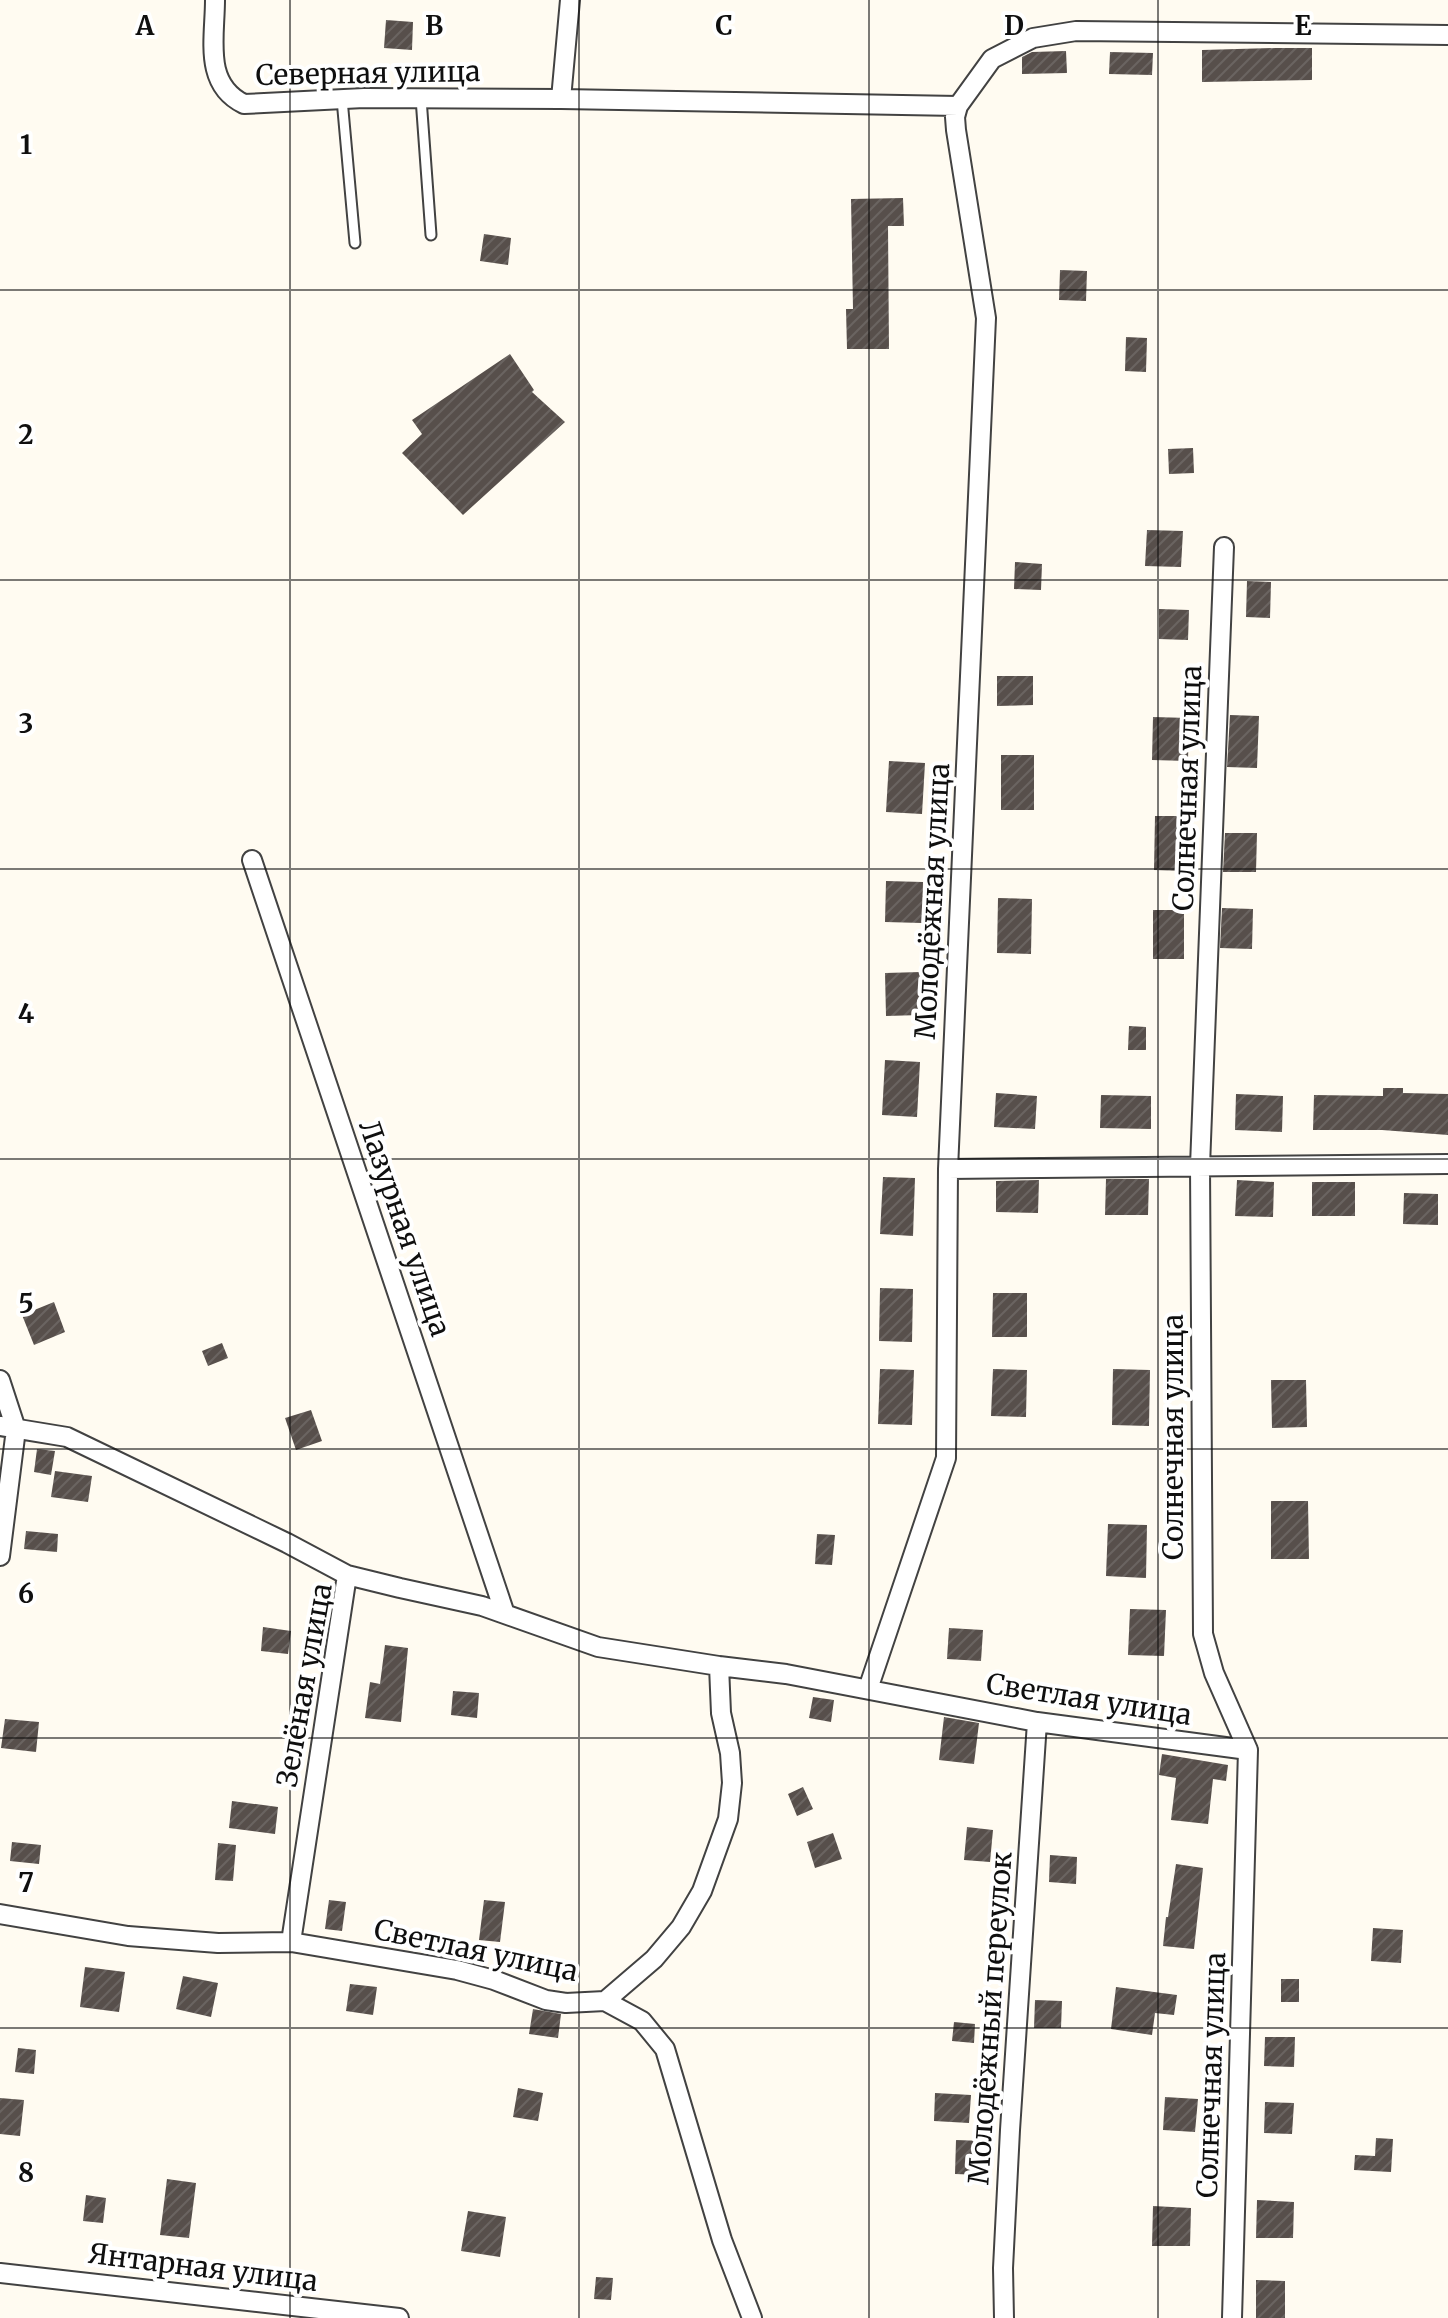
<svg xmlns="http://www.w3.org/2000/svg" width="1448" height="2318" font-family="Merriweather,serif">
	<defs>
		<pattern id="building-hatch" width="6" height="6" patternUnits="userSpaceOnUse" patternTransform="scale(2)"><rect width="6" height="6" fill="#574f4b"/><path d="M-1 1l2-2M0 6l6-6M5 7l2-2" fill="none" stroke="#6a6461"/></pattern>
	</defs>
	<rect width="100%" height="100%" fill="#fffbf1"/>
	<path fill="url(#building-hatch)" d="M386,20L413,22L412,50L384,48Z
		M1276,48H1312V80L1202,82V50Z
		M1066,51L1067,73L1022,74V57L1032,52Z
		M1110,52L1153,53L1152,75L1109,74Z
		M903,198L904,226H888L889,349H847L846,309H853L851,199Z
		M484,234L511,238L508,265L480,261Z
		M1060,270L1087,271L1086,301L1059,300Z
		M1126,337L1147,338L1146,372L1125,371Z
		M510,354L534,390L532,392L565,422L463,515L402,453L422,434L412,420Z
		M1193,448L1194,473L1169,474L1168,449Z
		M1147,530L1183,531L1181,567L1145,566Z
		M1015,562L1042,564L1041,590L1014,589Z
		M1247,581L1271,582L1270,618L1246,617Z
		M1159,609L1189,610L1188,640L1159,639Z
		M997,676H1033V705L997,706Z
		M1230,715L1259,716L1257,768L1227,767Z
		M1153,717L1189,718L1188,761L1152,760Z
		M1001,755H1034V810H1001Z
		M889,761L925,763L922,814L886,812Z
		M1155,816H1187L1186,871L1154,870Z
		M1225,833H1257L1256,872H1223Z
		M886,881L923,882L922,923L885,922Z
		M998,898L1032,899L1031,954L997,953Z
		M1222,908L1253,909L1252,949L1220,948Z
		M1153,910H1184V959H1153Z
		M921,972V1015L886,1016L885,973Z
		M1129,1026L1146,1027V1050H1128Z
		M885,1060L920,1062L917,1117L882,1115Z
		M1383,1088H1403V1093L1448,1094V1135L1382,1130H1313L1314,1095L1383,1096Z
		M996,1093L1037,1096L1035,1129L994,1127Z
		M1236,1094L1283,1096L1282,1132L1235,1130Z
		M1101,1095L1151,1096V1129L1100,1128Z
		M883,1177L915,1178L913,1236L880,1234Z
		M1106,1179H1149L1148,1215H1105Z
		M1039,1180L1038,1213L996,1212V1181Z
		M1237,1180L1274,1182L1273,1217L1235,1216Z
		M1312,1182H1355V1216H1312Z
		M1404,1193L1438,1194V1225L1403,1224Z
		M880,1288L913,1289L912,1342L879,1341Z
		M993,1293H1027V1337H992Z
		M54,1302L65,1332L34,1345L22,1315Z
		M222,1343L228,1358L208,1366L202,1351Z
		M880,1369L914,1370L912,1425L878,1424Z
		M993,1369L1027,1370L1026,1417L991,1416Z
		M1113,1369L1150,1370L1149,1426L1112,1425Z
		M1271,1380H1306L1307,1427L1272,1428Z
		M311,1410L322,1441L296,1450L285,1418Z
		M37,1449L55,1451L51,1475L34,1472Z
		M55,1471L92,1476L88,1502L51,1497Z
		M1271,1501H1308L1309,1559H1271Z
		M1108,1524L1147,1525L1146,1578L1106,1576Z
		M26,1531L58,1534L57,1552L24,1549Z
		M817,1534L835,1535L832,1565L815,1564Z
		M1130,1609L1166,1610L1164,1656L1128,1655Z
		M263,1627L291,1631L288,1654L261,1651Z
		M949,1628L983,1630L981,1661L947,1659Z
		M385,1645L408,1648L401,1722L365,1718L370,1682L380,1684Z
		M453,1691L479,1693L477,1718L451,1715Z
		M813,1697L834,1700L831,1722L809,1718Z
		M944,1717L979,1723L974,1764L939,1760Z
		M5,1719L39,1722L36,1752L1,1748Z
		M1162,1754L1228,1765L1226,1781L1213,1779L1208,1824L1171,1820L1176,1778L1159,1775Z
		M803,1787L813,1809L797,1816L788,1794Z
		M232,1801L278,1807L275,1834L229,1828Z
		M967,1827L993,1830L990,1862L964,1860Z
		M833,1833L842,1859L815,1868L807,1842Z
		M12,1842L41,1845L39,1864L10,1861Z
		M218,1843L236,1845L233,1881L215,1880Z
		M1050,1855L1077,1857L1076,1884L1049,1882Z
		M1176,1864L1203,1868L1194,1949L1163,1946L1166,1917H1168Z
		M329,1900L346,1902L342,1931L325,1929Z
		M484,1900L505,1902L500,1942L479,1940Z
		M1373,1928L1403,1930L1401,1963L1371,1961Z
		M85,1967L125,1972L119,2012L80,2007Z
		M183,1976L218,1983L211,2017L176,2009Z
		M1281,1979H1299V2002H1281Z
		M350,1984L377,1987L373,2015L346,2011Z
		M1116,1987L1177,1995L1174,2015L1155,2013L1152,2035L1111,2029Z
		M1035,2000L1062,2001L1061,2028H1034Z
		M533,2009L561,2014L558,2038L529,2034Z
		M954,2022L975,2024L974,2043L952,2041Z
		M1265,2037H1295L1294,2067L1264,2066Z
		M18,2048L36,2050L34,2074L15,2072Z
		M518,2088L543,2093L538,2121L513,2117Z
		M935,2093L971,2095L969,2123L934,2121Z
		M1165,2097L1198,2099L1195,2132L1163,2130Z
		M0,2098L24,2100L20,2136L0,2134Z
		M1265,2102L1294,2103L1292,2134L1264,2133Z
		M1376,2138L1393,2139L1391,2172L1354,2170L1355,2155L1375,2156Z
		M956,2140L984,2141L982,2175L955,2174Z
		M167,2179L196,2183L189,2238L160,2235Z
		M86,2195L106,2198L103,2223L83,2221Z
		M1257,2200L1294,2202L1293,2238H1256Z
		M1153,2206L1191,2208L1190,2246H1152Z
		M468,2211L506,2217L500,2257L461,2251Z
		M596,2277L613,2278L611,2300L594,2299Z
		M1256,2280L1285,2281V2318H1256Z"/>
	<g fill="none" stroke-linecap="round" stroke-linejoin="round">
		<g stroke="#424242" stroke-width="13">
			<path id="lane" d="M421,98L431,235
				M342,99L355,243"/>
		</g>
		<g stroke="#424242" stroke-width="22">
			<path id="street" d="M215,0C215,38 203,84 244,104L364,98L561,99
				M570,0L561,99L958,106
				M1224,547L1200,1166L1203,1634L1214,1673L1248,1750L1232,2318
				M252,860L505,1614
				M948,1169L1448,1164
				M0,1380L16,1429L0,1556
				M0,1426L67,1437L287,1543L347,1575
				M868,1689L946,1458L948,1169L986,318L956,130L955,117L958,106L992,59L1033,38L1076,31L1448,35
				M0,1914L128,1936L218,1943L291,1942L457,1970L494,1980L546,2000L566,2003L605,2001L654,1959L681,1927L702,1891L728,1819L732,1783L730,1753L721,1713L719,1666
				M291,1942L347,1575L400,1588L482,1606L598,1647L719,1666L786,1674L1037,1722L1248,1750
				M605,2001L642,2021L665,2049L722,2240L752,2318
				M0,2273L399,2318
				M1004,2318L1003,2268L1010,2130L1037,1722"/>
		</g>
		<use href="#lane" stroke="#fff" stroke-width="9"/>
		<use href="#street" stroke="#fff" stroke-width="18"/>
	</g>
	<path fill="none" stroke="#0f0f0f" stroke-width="2" stroke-opacity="0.55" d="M290,0V2318M579,0V2318M869,0V2318M1158,0V2318M0,290H1448M0,580H1448M0,869H1448M0,1159H1448M0,1449H1448M0,1738H1448M0,2028H1448"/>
	<g text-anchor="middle" stroke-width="8" stroke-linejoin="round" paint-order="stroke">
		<g font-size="28" fill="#0f0f0f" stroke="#fff">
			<text transform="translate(368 73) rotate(-1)" y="10">Северная улица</text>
			<text transform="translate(1187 788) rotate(-88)" y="10">Солнечная улица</text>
			<text transform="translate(932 901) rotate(-87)" y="10">Молодёжная улица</text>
			<text transform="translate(405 1228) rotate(71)" y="10">Лазурная улица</text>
			<text transform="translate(1173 1437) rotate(-90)" y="10">Солнечная улица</text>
			<text transform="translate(304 1685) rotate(-80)" y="10">Зелёная улица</text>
			<text transform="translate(1089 1699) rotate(9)" y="10">Светлая улица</text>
			<text transform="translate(476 1950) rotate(12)" y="10">Светлая улица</text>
			<text transform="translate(990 2018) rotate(-86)" y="10">Молодёжный переулок</text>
			<text transform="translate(1211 2075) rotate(-88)" y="10">Солнечная улица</text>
			<text transform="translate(203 2267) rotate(7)" y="10">Янтарная улица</text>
		</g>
	</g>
	<g font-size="26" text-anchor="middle" font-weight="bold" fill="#0f0f0f" stroke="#fff" stroke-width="8" stroke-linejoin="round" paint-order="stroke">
		<text x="145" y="35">A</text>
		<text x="434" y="35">B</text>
		<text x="724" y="35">C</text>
		<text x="1014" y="35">D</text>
		<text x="1303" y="35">E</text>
		<text x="26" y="154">1</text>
		<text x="26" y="444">2</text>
		<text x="26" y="733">3</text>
		<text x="26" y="1023">4</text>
		<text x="26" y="1313">5</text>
		<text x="26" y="1603">6</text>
		<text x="26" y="1892">7</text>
		<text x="26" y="2182">8</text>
	</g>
</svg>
